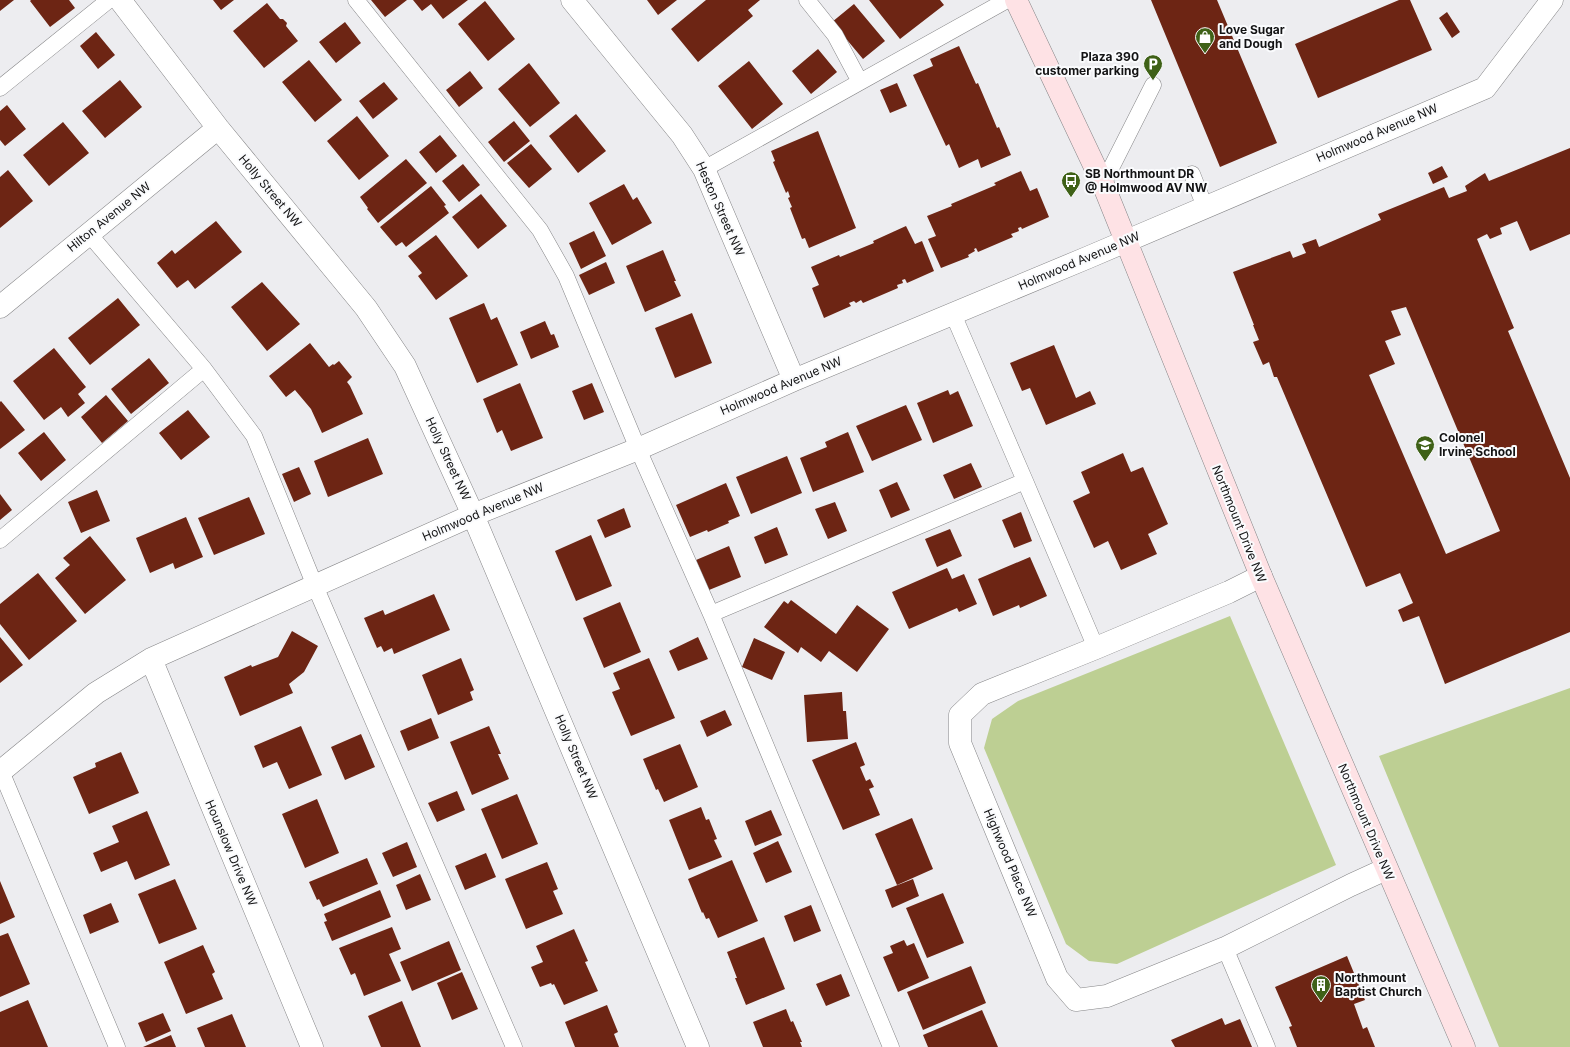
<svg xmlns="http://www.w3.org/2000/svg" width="1570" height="1047" font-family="Inter,sans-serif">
	<rect width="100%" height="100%" fill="#ededf0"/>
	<path fill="#bdcf93" d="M1230,616L1336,865L1117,964L1089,961L1066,944L984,748L992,719L1018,701Z
		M1570,688V1047H1499L1379,756Z"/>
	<path fill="#6d2514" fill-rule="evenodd" d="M0,0H14L0,11Z
		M31,0H69L75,8L50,27L30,1Z
		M213,0H234L221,10Z
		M371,0H407L385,17Z
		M413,0H468L443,19L431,4L422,11Z
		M647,0H677L658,15Z
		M706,0H760L748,10L753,16L698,62L671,29Z
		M869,0H940L944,5L900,39Z
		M1151,0H1217L1277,143L1220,167Z
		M1399,0H1410L1432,50L1318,98L1295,44Z
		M485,1L515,39L488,61L458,24Z
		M267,3L280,19H283L287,23L286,26L298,41L264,68L233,31Z
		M854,4L885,41L863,59L832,22Z
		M1447,12L1460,32L1452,38L1439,18Z
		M345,22L361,43L336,63L319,42Z
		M96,32L115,55L98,69L80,46Z
		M959,46L976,84L978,83L992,116L997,128L999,127L1011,155L981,168L978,159L959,168L949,144L946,146L913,75L933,66L930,59Z
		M818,49L837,72L811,94L792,71Z
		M309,60L342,100L315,122L282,82Z
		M749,61L783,104L752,129L718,86Z
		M529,63L560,103L530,127L498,89Z
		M470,71L483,88L459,107L446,90Z
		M120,80L142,107L105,138L82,111Z
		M384,82L398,99L373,119L359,101Z
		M897,83L907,106L890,113L880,90Z
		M7,105L26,129L5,146L0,140V111Z
		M576,114L606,151L578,173L549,136Z
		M357,116L389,156L359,180L327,141Z
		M514,121L530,141L504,162L488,142Z
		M63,122L89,153L49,186L23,155Z
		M818,131L856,228L809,248L805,238L802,239L790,208L792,207L788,198L790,197L788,191L786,193L773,162L775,161L771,151Z
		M440,135L457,156L436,173L419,152Z
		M531,144L552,169L529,188L507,163Z
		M1570,148V234L1530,251L1517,221L1500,228L1502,234L1490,239L1487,234L1477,239L1514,328L1508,331L1570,478V632L1445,684L1419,616L1403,622L1398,610L1413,603L1400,573L1366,587L1277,377H1274L1269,362L1263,365L1253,342L1259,340L1253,325H1254L1233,272L1290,251L1293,258L1306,253L1302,244L1316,239L1319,247L1381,220L1378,214L1444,187L1449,198L1467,191L1465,186L1485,173L1489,181ZM1406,307L1500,531L1446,554L1369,375L1395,364L1385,341L1401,335L1391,311Z
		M406,159L427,183L378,223L367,209L368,208L360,197Z
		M463,164L480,185L459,202L442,181Z
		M1442,166L1448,177L1433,184L1428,173Z
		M8,170L33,201L0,228V177Z
		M1021,171L1030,191L1037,188L1049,217L1022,229L1021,227L1018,228L1019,231L1011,234L1013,237L978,252L976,248L974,249L975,251L968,255L969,257L941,268L928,239L936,236L927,216L952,206L951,204L996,185L994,183Z
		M624,184L633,200L637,197L652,223L612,245L589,203Z
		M431,186L446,205L444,206L449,213L406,247L402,242L396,246L380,227Z
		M481,194L507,226L478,249L452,217Z
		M216,221L242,252L195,289L188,280L177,288L157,263L172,250L175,254Z
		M906,226L915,244L922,241L934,271L907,283L905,279L902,280L903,283L897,285L898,288L863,303L861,300L856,303L854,301L849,303L851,306L824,318L812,288L819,285L811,267L839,255L840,257L874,243L873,241Z
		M594,231L606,256L581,269L569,243Z
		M436,235L468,276L436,300L418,276L422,273L408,256Z
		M663,250L676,281H674L681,296L645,312L626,266Z
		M606,262L615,283L589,295L579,275Z
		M262,282L300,324L267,351L231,307Z
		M118,298L140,325L90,365L68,338Z
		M484,303L491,320L497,317L518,365L477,383L449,318Z
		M692,313L712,363L675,378L655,328Z
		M545,321L551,335L554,334L559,347L531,359L520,332Z
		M310,343L329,367L333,364L334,365L339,361L352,377L347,382L350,386L363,414L322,433L311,409L295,390L286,397L269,376Z
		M1054,345L1076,398L1090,391L1096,404L1046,425L1030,388L1022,391L1010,363Z
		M54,348L86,387L78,394L85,403L68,417L61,407L44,420L13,381Z
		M149,358L169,383L131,414L111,389Z
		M520,383L543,438L511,451L502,430L497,433L483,399Z
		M592,383L604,412L584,420L572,391Z
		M948,390L950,395L958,391L973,426L933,443L917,403Z
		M106,395L128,421L102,443L81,417Z
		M1,401L25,430L0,449V402Z
		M906,405L922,440L872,461L856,426Z
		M188,410L210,437L181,460L159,433Z
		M44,432L66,460L41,481L18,453Z
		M848,432L864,472L813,492L800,458L827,447L825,442Z
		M368,438L383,474L328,497L314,461Z
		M1123,453L1131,472L1143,467L1168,524L1148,534L1157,554L1121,570L1108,541L1094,548L1073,501L1090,493L1081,472Z
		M787,456L802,493L751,514L736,477Z
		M971,463L982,487L954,499L943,475Z
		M299,467L311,494L294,502L282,474Z
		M897,482L910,510L891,518L879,490Z
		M726,483L740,516L728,521L729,523L708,532L707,530L690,537L676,505Z
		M97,490L110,521L81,533L68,502Z
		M0,494L12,510L0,520Z
		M249,497L265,534L214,555L198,518Z
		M835,502L847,531L828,539L815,509Z
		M624,508L631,527L605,538L597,520Z
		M1021,512L1032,541L1014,548L1002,520Z
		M186,517L203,557L175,569L173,563L150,573L136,538Z
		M777,527L788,555L765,564L754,537Z
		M950,529L962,556L937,567L925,539Z
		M591,535L612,586L576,601L555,551Z
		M90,536L126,580L85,614L55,578L70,565L63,558Z
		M729,546L741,577L709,590L696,560Z
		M1030,557L1047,596L1020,608L1019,605L993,616L978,579Z
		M947,568L952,579L964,574L977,604L959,612L957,608L909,629L892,592Z
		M38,573L77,621L29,660L0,624V604Z
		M434,594L450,630L394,654L392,648L384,652L381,646L377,648L364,618L383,610L385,615Z
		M791,600L836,634L857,605L889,629L857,672L829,651L821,662L801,647L798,653L764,627L784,601L788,604Z
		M620,602L641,652L604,668L583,618Z
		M292,631L318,646L304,672L289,684L293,693L240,716L224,677L251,665L252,667L278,657Z
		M0,637L23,665L0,683Z
		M698,637L708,659L678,671L669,651Z
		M754,638L785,652L772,680L742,667Z
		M461,658L474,690L470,692L473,700L438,715L422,675Z
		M649,658L675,718L631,736L612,692L620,689L613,673Z
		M842,692L843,711H846L848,739L807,742L804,695Z
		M725,710L732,725L707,737L700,721Z
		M431,718L439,738L408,751L400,731Z
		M301,726L322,775L289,789L277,762L263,768L254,746Z
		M489,726L501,754H498L509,779L472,795L450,742Z
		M361,734L375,767L345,780L331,747Z
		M856,742L865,765L860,767L866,781L870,779L874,787L869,789L880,815L843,830L812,760Z
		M680,744L698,787L664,802L658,789L656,790L643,759Z
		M121,752L139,793L89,814L73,777L96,767L95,763Z
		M457,791L465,810L437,822L428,803Z
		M517,794L538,844L502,859L481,809Z
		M317,799L339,853L305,868L282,814Z
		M701,807L706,820L709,819L717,839L714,840L722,857L689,870L669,820Z
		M771,810L782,835L755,846L745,821Z
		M147,811L170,865L135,880L127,861L101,872L93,853L119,842L112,826Z
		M912,818L933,869L897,885L875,834Z
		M778,841L792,872L766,883L753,853Z
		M407,842L417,867L393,877L382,853Z
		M486,853L496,877L465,890L455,866Z
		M367,858L378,884L323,907L319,899L317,900L309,882Z
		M732,860L758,921L718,938L709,918L706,919L703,912L702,913L688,879Z
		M547,862L558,889L553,891L563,914L526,929L505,879Z
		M420,874L431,900L406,910L396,885Z
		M175,879L197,929L159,944L138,894Z
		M913,879L919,896L892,908L885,890Z
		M0,881L15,917L0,924Z
		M380,890L391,917L332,941L324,922L327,921L324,914Z
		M943,893L964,943L927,958L906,908Z
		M111,903L119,922L90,934L83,915Z
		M811,905L821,931L794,942L784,916Z
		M392,927L401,949L389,954L401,981L364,996L355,973L351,975L339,948Z
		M574,929L588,961L585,962L598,991L564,1005L554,984L552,985L551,983L540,987L531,967L543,962L536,946Z
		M8,933L30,984L0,997V936Z
		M764,937L785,989L746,1005L735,978H737L727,952Z
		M904,940L907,946L914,943L929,978L898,992L883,957L893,953L890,946Z
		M449,941L461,970L412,991L400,962Z
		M203,945L215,972L212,974L223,999L186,1014L164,962Z
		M1347,956L1365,1000L1354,1004L1363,1029L1367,1027L1375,1047H1297L1289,1027L1292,1026L1275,987Z
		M971,966L986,1003L923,1030L907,992Z
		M462,972L478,1009L452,1020L437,983Z
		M841,974L850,996L826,1006L816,984Z
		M28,1000L48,1047H0V1012Z
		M402,1001L421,1047H381L368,1016Z
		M607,1005L618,1032L614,1034L619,1047H575L565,1022Z
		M786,1009L791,1022L793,1021L802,1042H800L802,1047H763L753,1022Z
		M982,1010L998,1047H928L923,1035Z
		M163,1013L171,1031L146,1042L138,1023Z
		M232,1014L246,1047H205L197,1028Z
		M1222,1018L1225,1025L1240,1019L1252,1047H1175L1171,1040Z
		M171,1035L176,1047H143Z"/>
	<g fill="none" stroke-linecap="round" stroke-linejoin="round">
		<g stroke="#858587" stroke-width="17">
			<path id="lane" d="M356,0L540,230L566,276L638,449L711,614L891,1047
				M807,0L835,35L860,82
				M0,88L109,0
				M704,169L1007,0
				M1192,174L1205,207
				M1103,184L1153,85
				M89,234L204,369L254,436L315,586L514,1047
				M953,314L1025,481
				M0,540L204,369
				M711,614L1025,481L1096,648
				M1,771L117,1047
				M1225,948L1267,1047"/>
		</g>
		<g stroke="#858587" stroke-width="23">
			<path id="street" d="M120,0L218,128L366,308L405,366L473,515L698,1047
				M572,0L682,135L704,169L794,380
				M0,307L218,128
				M1261,576L1229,592L1096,648L982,694L960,715V743L1057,978L1076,1000L1107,996L1225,948L1351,885L1386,869
				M151,659L312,1047
				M0,772L96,693L151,659L473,515L638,449L794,380L1089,257L1485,88L1552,0"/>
		</g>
		<g stroke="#858587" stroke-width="23">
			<path id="secondary" d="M1016,0L1103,184L1261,576L1464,1047"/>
		</g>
		<use href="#lane" stroke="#fff" stroke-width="16"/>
		<use href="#street" stroke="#fff" stroke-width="22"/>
		<use href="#secondary" stroke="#fee2e5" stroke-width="22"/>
	</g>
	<defs>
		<g id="shop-pin" transform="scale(1)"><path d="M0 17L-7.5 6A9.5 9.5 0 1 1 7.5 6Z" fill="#3f6117" stroke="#fafbfd"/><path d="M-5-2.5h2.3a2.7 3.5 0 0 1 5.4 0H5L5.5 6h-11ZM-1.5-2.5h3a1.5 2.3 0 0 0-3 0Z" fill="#fff"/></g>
		<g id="parking-pin" transform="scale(1)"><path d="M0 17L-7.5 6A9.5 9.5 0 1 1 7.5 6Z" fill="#3f6117" stroke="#fafbfd"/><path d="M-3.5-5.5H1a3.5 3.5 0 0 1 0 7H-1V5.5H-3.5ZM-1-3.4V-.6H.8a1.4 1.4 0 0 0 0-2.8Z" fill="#fff"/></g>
		<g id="bus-pin" transform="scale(1)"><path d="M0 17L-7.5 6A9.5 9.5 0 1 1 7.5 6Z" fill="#3f6117" stroke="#fafbfd"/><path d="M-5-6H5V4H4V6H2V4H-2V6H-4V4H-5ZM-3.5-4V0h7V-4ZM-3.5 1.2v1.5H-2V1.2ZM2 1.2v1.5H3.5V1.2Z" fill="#fff"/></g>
		<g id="school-pin" transform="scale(1)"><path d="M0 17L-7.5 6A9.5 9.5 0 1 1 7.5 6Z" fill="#3f6117" stroke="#fafbfd"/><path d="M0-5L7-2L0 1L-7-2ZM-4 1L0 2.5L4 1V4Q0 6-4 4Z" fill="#fff"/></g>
		<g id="building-pin" transform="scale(1)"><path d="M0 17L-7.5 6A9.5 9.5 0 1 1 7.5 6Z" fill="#3f6117" stroke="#fafbfd"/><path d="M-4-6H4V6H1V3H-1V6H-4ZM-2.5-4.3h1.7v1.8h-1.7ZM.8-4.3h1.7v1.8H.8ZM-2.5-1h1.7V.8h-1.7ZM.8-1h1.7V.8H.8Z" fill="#fff"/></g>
	</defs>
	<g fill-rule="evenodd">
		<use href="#shop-pin" x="1205" y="37"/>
		<use href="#parking-pin" x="1153" y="64"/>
		<use href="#bus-pin" x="1071" y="181"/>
		<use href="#school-pin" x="1425" y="445"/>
		<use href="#building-pin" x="1321" y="985"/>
	</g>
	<g text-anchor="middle" stroke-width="4" stroke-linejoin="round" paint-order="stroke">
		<g font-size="12" font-weight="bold" fill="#131314" stroke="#fafbfd" text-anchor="start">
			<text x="1219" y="34">Love Sugar<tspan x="1219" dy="14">and Dough</tspan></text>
			<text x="1139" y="61" text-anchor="end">Plaza 390<tspan x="1139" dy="14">customer parking</tspan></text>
			<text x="1085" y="178">SB Northmount DR<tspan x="1085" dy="14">@ Holmwood AV NW</tspan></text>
			<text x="1439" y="442">Colonel<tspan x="1439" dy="14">Irvine School</tspan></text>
			<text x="1335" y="982">Northmount<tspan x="1335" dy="14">Baptist Church</tspan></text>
		</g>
		<g font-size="12" fill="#131314" stroke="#fafbfd">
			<text transform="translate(1377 133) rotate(-23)" y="4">Holmwood Avenue NW</text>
			<text transform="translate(270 191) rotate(50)" y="4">Holly Street NW</text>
			<text transform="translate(720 209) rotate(66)" y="4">Heston Street NW</text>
			<text transform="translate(109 217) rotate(-39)" y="4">Hilton Avenue NW</text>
			<text transform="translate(1079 261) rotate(-23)" y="4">Holmwood Avenue NW</text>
			<text transform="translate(781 386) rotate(-23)" y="4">Holmwood Avenue NW</text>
			<text transform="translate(448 459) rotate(65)" y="4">Holly Street NW</text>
			<text transform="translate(483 512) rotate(-23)" y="4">Holmwood Avenue NW</text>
			<text transform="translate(1239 524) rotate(68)" y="4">Northmount Drive NW</text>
			<text transform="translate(576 757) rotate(67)" y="4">Holly Street NW</text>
			<text transform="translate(1366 822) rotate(67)" y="4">Northmount Drive NW</text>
			<text transform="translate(231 853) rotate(67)" y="4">Hounslow Drive NW</text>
			<text transform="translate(1010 863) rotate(67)" y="4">Highwood Place NW</text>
		</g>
	</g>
</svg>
